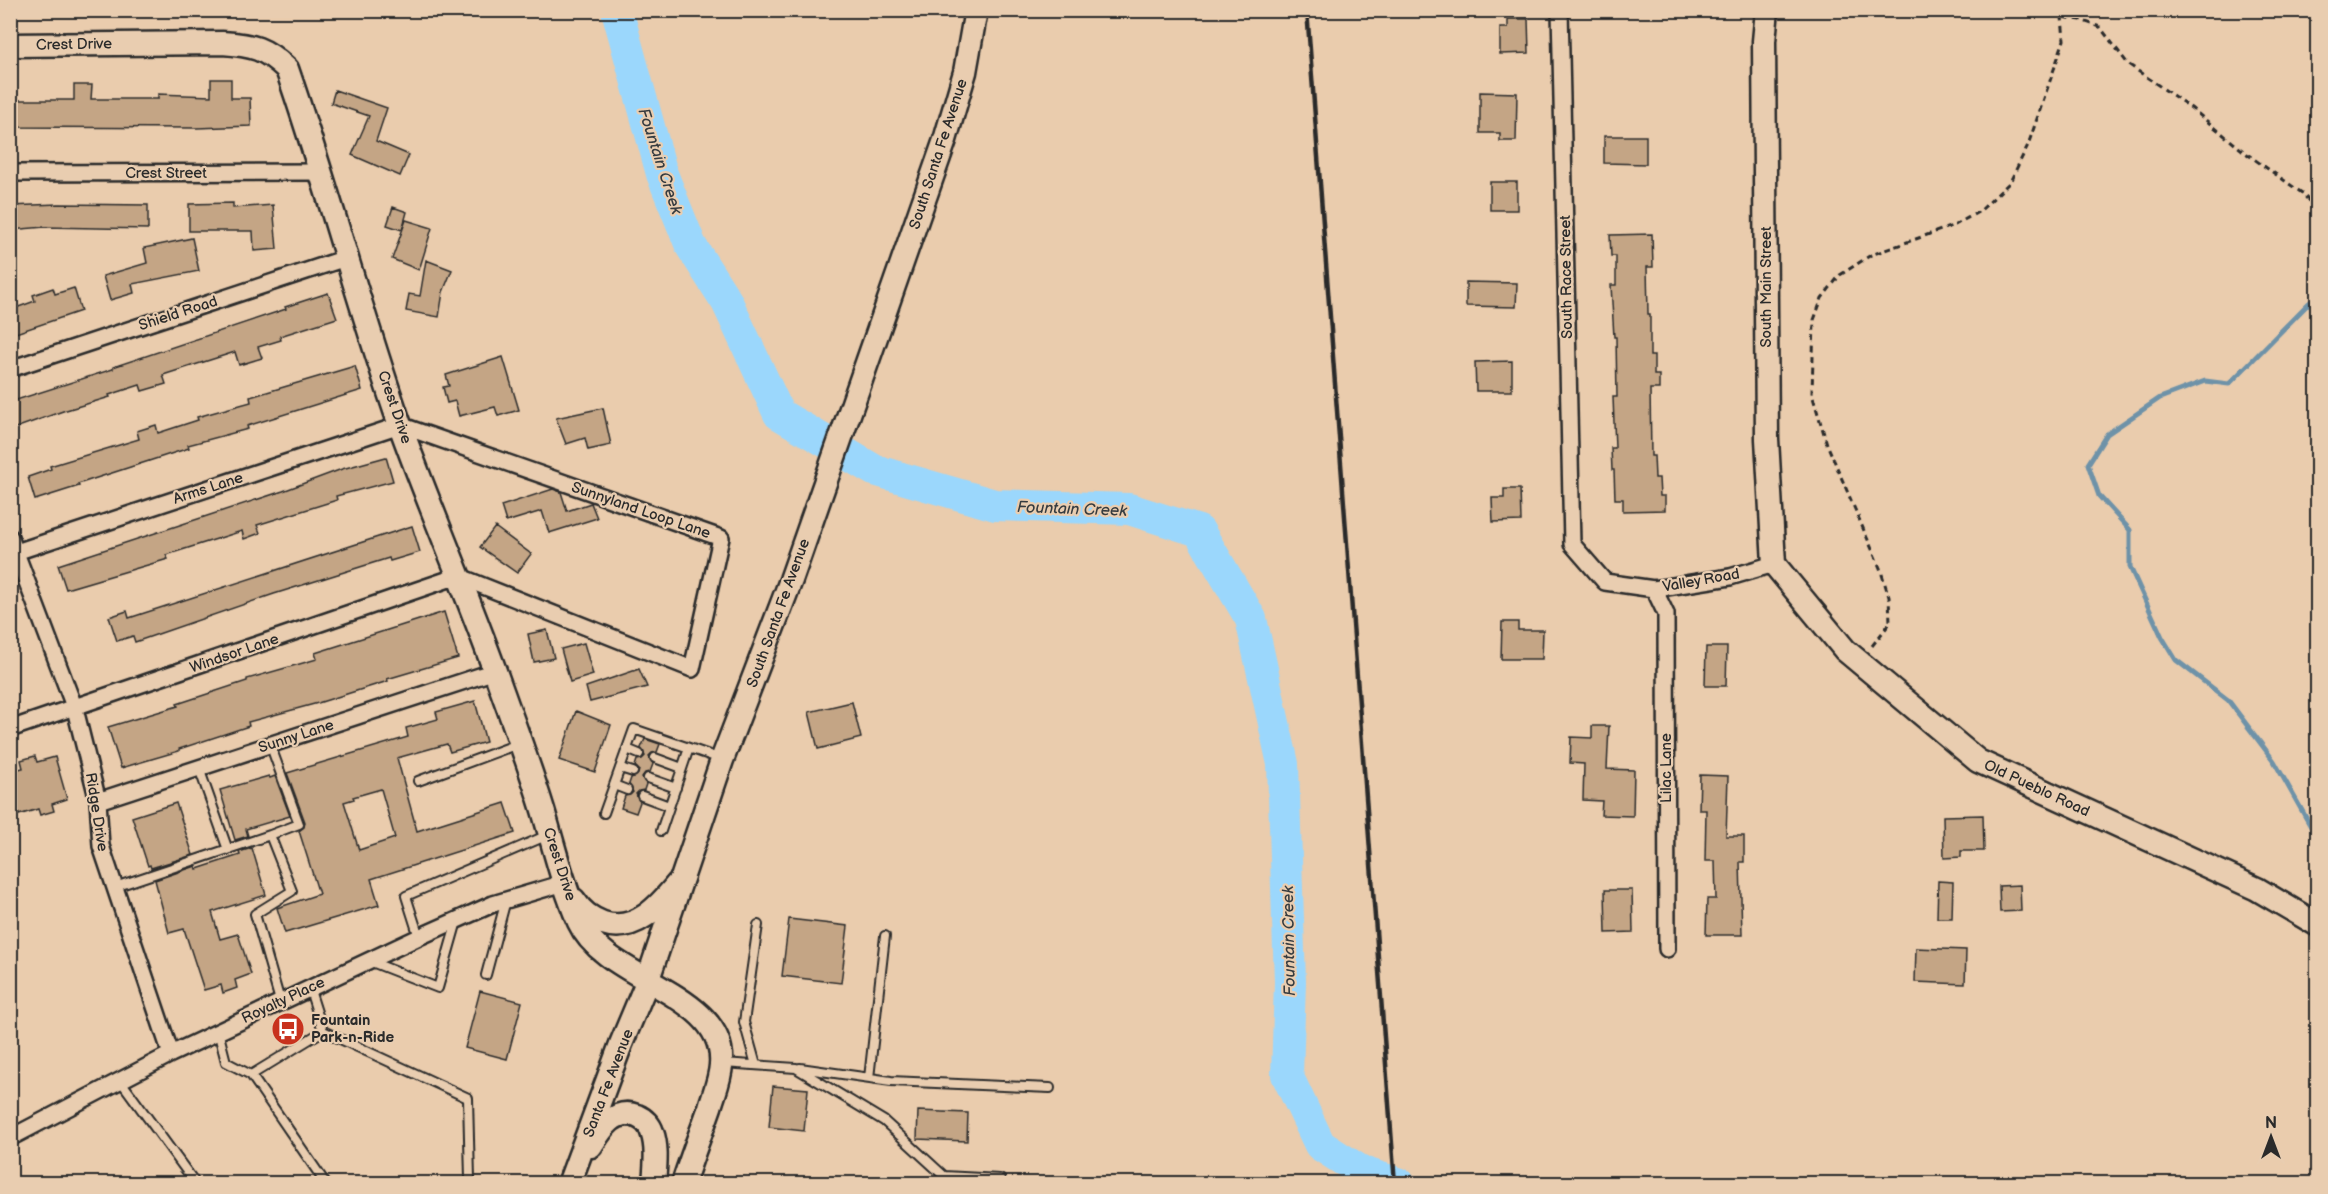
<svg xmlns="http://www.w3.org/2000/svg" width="2328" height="1194" font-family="'Balsamiq Sans',sans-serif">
	<rect width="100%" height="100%" fill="#eaccad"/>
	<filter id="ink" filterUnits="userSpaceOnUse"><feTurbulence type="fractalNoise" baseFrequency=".0167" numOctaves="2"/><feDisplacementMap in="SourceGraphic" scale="12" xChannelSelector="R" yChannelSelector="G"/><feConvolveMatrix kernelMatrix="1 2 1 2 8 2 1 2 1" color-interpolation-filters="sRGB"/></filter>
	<g filter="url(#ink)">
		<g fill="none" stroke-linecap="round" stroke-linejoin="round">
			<path stroke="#6e92a8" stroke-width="5" d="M2318,297L2309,303L2229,384L2205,381L2160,398L2107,434L2088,464L2099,496L2130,530V567L2162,637L2176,660L2228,700L2274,761L2318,839"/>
			<path stroke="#9bd7fc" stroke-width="32" d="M617,10L662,174L691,246L727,302L779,414L874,470L995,505L1129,509L1199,531L1251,619L1283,764L1290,982L1287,1075L1320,1145L1362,1172L1400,1184"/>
		</g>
		<path fill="#c4a585" stroke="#2b2b2b" stroke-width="1.5" fill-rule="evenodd" d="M1508,19H1528L1529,53L1500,54V28H1508Z
			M211,79H231V98H250L251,126L197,128L10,127V100H74V85H92L91,99H158V94L211,96Z
			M335,90L387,108L376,141L409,155L400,176L352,155L369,116L331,103Z
			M1480,92L1517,93L1516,141H1500V133H1480Z
			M1604,136H1646V164L1604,163Z
			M1490,182H1517V210H1490Z
			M233,203V208L273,205L277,249L254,251L253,231H189V204Z
			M58,204L148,205V229L45,227L10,230V206Z
			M393,207L407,212L402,230L387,225Z
			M406,220L432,228L419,270L392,259Z
			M1652,234L1653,267H1647L1648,314H1650V356H1654V375H1659V389H1650L1651,456H1654L1655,478H1659L1660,496H1665V510L1623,511V499H1615L1614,470H1612L1611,448H1615L1613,397H1617L1616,337H1614L1611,285H1616V256H1611L1610,235Z
			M192,238L199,271L132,284L134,293L110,300L103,276L147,263L144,248Z
			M426,260L452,270L443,292L439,317L406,311L409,294L420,296Z
			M1466,282L1517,283L1516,307L1466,306Z
			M53,288L55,294L74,288L81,311L10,335V310L35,301L33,295Z
			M328,293L337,318L280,336L281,340L258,347L262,358L239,365L235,352L163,375L166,384L142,391L140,385L109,395L110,397L63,411L10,430V402L113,369V367L286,309L285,307Z
			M503,357L519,410L498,416L495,407L459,416L455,401L447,403L443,387L449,386L446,375Z
			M1512,361V391H1476L1475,362Z
			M355,366L362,390L247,426L248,429L188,445L189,448L78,484L79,486L35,500L28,477L51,469L50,466L139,439L137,431L156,425L158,433L198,420L197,417L251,402L250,397Z
			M603,408L611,445L588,450L585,438L566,444L556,418Z
			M386,457L393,481L336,496L337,500L257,525L260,533L244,539L242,531L166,555L168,559L66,589L58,565L283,491L342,469Z
			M553,489L561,492L567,511L591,503L597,518L549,533L542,511L506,522L501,506Z
			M1504,489H1520L1521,521L1493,522L1492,498H1504Z
			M412,526L420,552L390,561L389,558L274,594L135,642L133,636L117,641L109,617L127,611L129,618Z
			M495,527L531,554L517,573L480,547Z
			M444,612L458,658L387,679L388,681L318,703L248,722L249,726L179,749V751L121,768L108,727L178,706L177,704L247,681V679L317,659L315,653Z
			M1502,622H1518V630H1543L1542,659H1501Z
			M547,630L554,658L534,662L528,634Z
			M584,643L593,675L570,682L561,649Z
			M1706,647H1727L1726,686H1705Z
			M639,669L647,687L590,702L586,687Z
			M475,701L486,742L450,752L447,744L397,758L417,831L505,803L515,833L371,879L379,905L285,933L277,908L319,894L299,831L304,827L305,822L287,773L408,737L406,728L438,719L436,712ZM381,789L395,838L359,850L344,802L354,799L353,797Z
			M852,702L861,738L818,749L809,712Z
			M576,711L611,725L595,772L559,760Z
			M1592,726H1609L1607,769L1634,770L1633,816L1601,815L1602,801L1583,800L1584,764L1570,763L1571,737L1592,738Z
			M645,739L660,744L657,752L652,753L649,756L653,764L650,772L645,773L642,777L646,784L644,790L639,791L636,794L640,802L636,813L621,808L625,796L630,795L633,792L629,784L631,778L638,774L639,770L635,766L637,760L642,759L645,756L641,748Z
			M35,756L37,762L55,757L67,799L52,804L54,811L40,815L38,809L19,815L10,784V771L23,768L21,760Z
			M1700,775L1728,776L1726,836H1744V862H1740L1742,935H1706L1707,899H1716L1715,861H1705L1706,810H1699Z
			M269,776L270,778L275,776L290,816L246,829L248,836L235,840L220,790Z
			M176,803L193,855L151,868L150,865L148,866L132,817Z
			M1983,815L1984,851H1961V857L1944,858L1943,816Z
			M252,848L266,895L212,912L220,939L238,934L251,974L235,980L237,988L223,993L221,985L204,990L184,929L169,933L155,880L196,866L197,869L240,855L239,852Z
			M1938,881L1953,882L1952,918H1937Z
			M2020,885L2021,911L2000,912L1999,886Z
			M1605,890H1632L1633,932L1606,933Z
			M789,919L848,926L841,983L782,976Z
			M1916,948L1966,950L1965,984L1915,982Z
			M480,991L522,1002L507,1059L465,1048Z
			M773,1086L808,1089L804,1131L769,1127Z
			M918,1111L968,1113L967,1141L917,1139Z"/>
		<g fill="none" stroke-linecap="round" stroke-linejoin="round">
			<g stroke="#2b2b2b" stroke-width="12">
				<path id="lane" d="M270,744L299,824L270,835L292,891L255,914L280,1001
					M627,749L639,754
					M655,758L682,768
					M199,768L228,850
					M620,768L633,772
					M648,778L676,788
					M418,781L518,744
					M614,785L627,790
					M642,796L669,806
					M604,813L634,729L721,759
					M661,831L689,748
					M115,887L270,835
					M419,937L406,896L548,835
					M369,961L438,988L457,921
					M486,975L506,900
					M309,987L323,1031L468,1098L470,1179L468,1184
					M218,1031L226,1062L251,1075L326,1184
					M723,1063L796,1068L884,1121L944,1176L1000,1179
					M756,1065L744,1022L758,925
					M800,1068L891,1081L1050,1088
					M251,1075L323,1031
					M869,1078L885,936
					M120,1080L196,1184"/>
			</g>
			<g stroke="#2b2b2b" stroke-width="20">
				<path id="street" d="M1560,10L1572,544L1605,582L1654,589L1730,577L1774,564
					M10,173L321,172
					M10,369L346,258
					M10,537L75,709L98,801L101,846L171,1054
					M1654,589L1666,614L1667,949
					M10,729L458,576L692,669L721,538L400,425L16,552
					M98,801L495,671
					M10,1138L171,1054L419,937L493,904L564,883"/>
			</g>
			<g stroke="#2b2b2b" stroke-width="27">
				<path id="secondary" d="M1767,10L1764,41L1767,439L1774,564L1845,650L1978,761L2257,889L2318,925
					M10,45L222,43C253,45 265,48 287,69C328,187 359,307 400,425C430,509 466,590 496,674C512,719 529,764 543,810C554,847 563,886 579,922C606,982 727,992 721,1065C720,1080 714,1093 710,1107C701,1133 691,1158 683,1184
					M574,900C582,912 590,918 603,923C635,934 660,905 678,883
					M591,1146C601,1130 614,1107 637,1116C644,1119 650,1125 652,1132C658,1148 655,1168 654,1184
					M569,1184L621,1044L647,982L722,760L791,580L945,140L965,72L976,10"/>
			</g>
			<path stroke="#2b2b2b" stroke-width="3" stroke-dasharray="6 4.5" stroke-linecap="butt" d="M2061,10L2062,17L2081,20L2100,27L2128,64L2191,108L2247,154L2302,193L2318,212
				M1872,646L1890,623L1889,597L1880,568L1827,444L1812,394L1814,320L1822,298L1840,275L1871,255L1955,225L1980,211L2010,182L2028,145L2064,40L2062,17"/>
			<use href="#lane" stroke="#e9cdb0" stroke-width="8"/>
			<use href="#street" stroke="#e9cdb0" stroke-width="15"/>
			<use href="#secondary" stroke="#e9cdb0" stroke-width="22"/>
			<path stroke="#2b2b2b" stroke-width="4.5" d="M1307,10L1395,1184"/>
		</g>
	</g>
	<defs>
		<g id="bus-disc" transform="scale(1.725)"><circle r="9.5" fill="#c8321e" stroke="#e9cdb0"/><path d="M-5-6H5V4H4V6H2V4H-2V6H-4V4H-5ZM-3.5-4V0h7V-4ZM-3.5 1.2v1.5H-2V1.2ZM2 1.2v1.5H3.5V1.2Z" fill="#fff"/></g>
	</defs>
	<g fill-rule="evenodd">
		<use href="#bus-disc" x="288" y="1029"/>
	</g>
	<g text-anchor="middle" stroke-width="4.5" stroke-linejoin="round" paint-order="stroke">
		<g font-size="15" fill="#2b2b2b" stroke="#e9cdb0">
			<text transform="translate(74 44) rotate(-1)" y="5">Crest Drive</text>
			<text transform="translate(938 154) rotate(-72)" y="5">South Santa Fe Avenue</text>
			<text x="166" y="178">Crest Street</text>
			<text transform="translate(1566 277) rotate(-91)" y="5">South Race Street</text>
			<text transform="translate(1766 287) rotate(-90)" y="5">South Main Street</text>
			<text transform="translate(178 313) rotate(-18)" y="5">Shield Road</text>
			<text transform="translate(395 407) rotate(71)" y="5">Crest Drive</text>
			<text transform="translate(208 488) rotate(-18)" y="5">Arms Lane</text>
			<text transform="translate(641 510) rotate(19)" y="5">Sunnyland Loop Lane</text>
			<text transform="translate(1701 580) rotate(-10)" y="5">Valley Road</text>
			<text transform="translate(778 613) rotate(-70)" y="5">South Santa Fe Avenue</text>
			<text transform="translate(234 653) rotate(-19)" y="5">Windsor Lane</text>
			<text transform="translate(296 736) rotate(-18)" y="5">Sunny Lane</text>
			<text transform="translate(1666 768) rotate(-90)" y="5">Lilac Lane</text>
			<text transform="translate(2037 788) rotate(25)" y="5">Old Pueblo Road</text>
			<text transform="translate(97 812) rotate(81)" y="5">Ridge Drive</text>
			<text transform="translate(560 864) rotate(72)" y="5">Crest Drive</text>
			<text transform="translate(283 1000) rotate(-25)" y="5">Royalty Place</text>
			<text transform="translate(608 1083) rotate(-69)" y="5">Santa Fe Avenue</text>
		</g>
		<g font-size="15" font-weight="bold" fill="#2b2b2b" stroke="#e9cdb0" text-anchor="start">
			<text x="311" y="1025">Fountain<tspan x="311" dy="17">Park-n-Ride</tspan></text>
		</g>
		<g font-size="16" font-style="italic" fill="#363c40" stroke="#e9cdb0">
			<text transform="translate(661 161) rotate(72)" y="6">Fountain Creek</text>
			<text transform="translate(1072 508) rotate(2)" y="6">Fountain Creek</text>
			<text transform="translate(1288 941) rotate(-91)" y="6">Fountain Creek</text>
		</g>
	</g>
	<rect width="2328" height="1194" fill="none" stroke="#e9cdb0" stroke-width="36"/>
	<rect x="18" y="18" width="2292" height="1158" fill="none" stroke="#2b2b2b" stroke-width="2" filter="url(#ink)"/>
	<g transform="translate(2271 1137)" stroke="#e9cdb0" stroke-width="4.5" paint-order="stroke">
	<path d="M0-4.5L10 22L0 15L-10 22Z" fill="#2b2b2b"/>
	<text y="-9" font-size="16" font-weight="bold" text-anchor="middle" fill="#2b2b2b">N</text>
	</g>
</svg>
